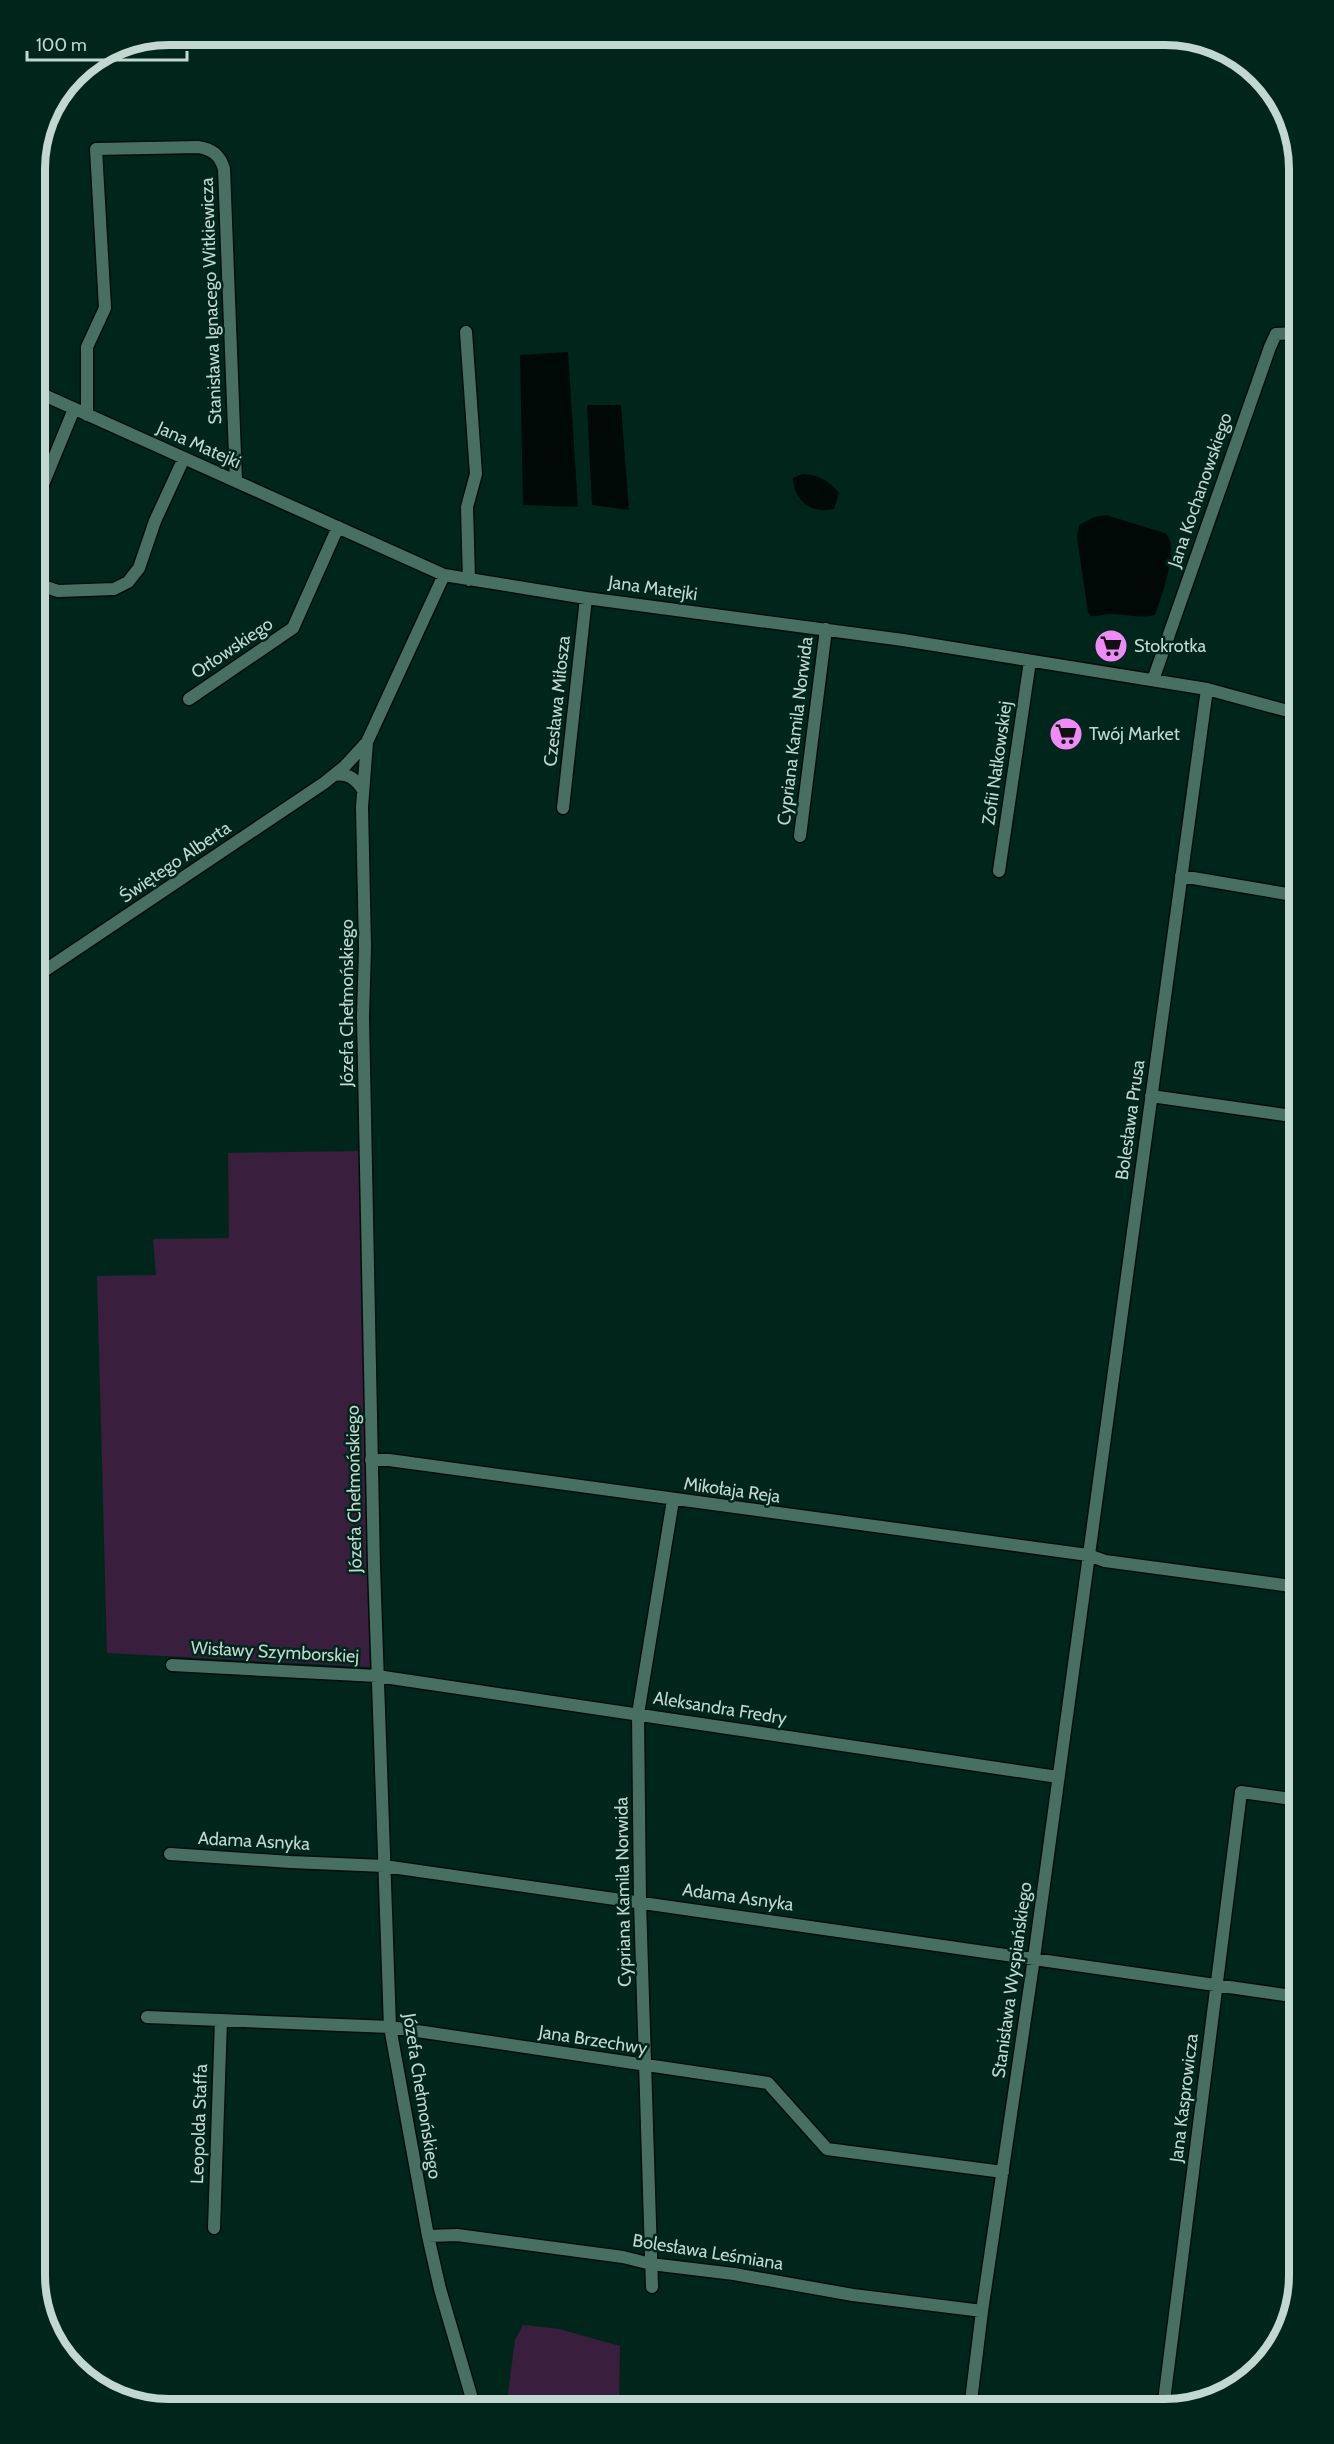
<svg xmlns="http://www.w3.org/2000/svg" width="1334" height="2444" font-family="Cabin,sans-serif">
	<rect width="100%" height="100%" fill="#00261c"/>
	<path fill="#3a1e3d" d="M363,1151L372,1667L107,1653L97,1276L156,1275L153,1239L229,1238L228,1153Z
		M523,2325L559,2329L620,2346L619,2409H506L515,2340Z"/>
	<path fill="#000905" d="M568,352L578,507L523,505L520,355Z
		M587,405H621L629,510L592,505Z
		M802,474C815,473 832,482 839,493L834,509C812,515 793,500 793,478Z
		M1106,515L1165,533C1181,545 1161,598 1155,615C1140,619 1126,614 1111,614C1104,614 1098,617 1091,616L1088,612L1077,538L1079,525L1094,517Z"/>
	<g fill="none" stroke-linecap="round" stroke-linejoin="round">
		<g stroke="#000d08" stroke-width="15">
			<path id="street" d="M466,332L476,474L467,507L469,580
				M35,391L444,575L586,598L903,640L1207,689L1299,714
				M74,409L37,499L35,573L36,579L43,586L58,591L114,589L128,582L139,568L155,521L184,458
				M87,415V347L105,308L96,149L198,147C212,149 220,155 224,169L236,481
				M444,575L367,742L362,807L365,947L363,1017L374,1567L390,2027L428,2236L440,2289L475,2409
				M1153,680L1270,347L1276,334L1299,333
				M189,699L293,628L338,527
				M334,775C348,773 355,778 363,790
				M563,808L586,598
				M800,836L826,629
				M999,871L1030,661
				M1181,876L1299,896
				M35,977L324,783L344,767L367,742
				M1151,1096L1299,1117
				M371,1460H389L1088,1555L1105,1561L1299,1587
				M172,1665L377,1676L1058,1777
				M170,1854L291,1862L384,1866L1299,1997
				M147,2017L390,2027L768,2083L827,2149L1003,2172
				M214,2228L221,2020
				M428,2236L457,2235L623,2257L651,2264L734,2274L853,2295L982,2311
				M652,2287L640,1902L638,1714L673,1500
				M970,2409L982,2311L1034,1958L1207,689
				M1163,2409L1241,1792L1299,1800"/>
		</g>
		<use href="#street" stroke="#476f62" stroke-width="12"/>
	</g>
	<defs>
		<g id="supermarket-disc" transform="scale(1.725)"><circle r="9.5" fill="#ee8bf8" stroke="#00261c"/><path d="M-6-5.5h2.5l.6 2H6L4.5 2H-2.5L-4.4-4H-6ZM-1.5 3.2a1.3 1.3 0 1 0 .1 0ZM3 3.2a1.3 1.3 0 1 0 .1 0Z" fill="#111"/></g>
	</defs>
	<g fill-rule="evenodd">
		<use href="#supermarket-disc" x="1111" y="646"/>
		<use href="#supermarket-disc" x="1066" y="734"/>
	</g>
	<g text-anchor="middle" stroke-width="5" stroke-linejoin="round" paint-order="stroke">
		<g font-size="18" fill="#c2d7cf" stroke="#00261c">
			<text transform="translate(211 301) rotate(-92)" y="6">Stanisława Ignacego Witkiewicza</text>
			<text transform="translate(199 445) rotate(24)" y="6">Jana Matejki</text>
			<text transform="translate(1200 490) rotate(-71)" y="6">Jana Kochanowskiego</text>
			<text transform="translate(653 588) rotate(8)" y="6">Jana Matejki</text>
			<text transform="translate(232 648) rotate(-34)" y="6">Orłowskiego</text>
			<text transform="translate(557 701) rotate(-84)" y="6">Czesława Miłosza</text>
			<text transform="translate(795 731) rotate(-83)" y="6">Cypriana Kamila Norwida</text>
			<text transform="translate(997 763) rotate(-82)" y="6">Zofii Nałkowskiej</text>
			<text transform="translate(175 862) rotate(-34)" y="6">Świętego Alberta</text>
			<text transform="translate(347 1003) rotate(-90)" y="6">Józefa Chełmońskiego</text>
			<text transform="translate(1130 1120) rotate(-82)" y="6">Bolesława Prusa</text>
			<text transform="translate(354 1489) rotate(-91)" y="6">Józefa Chełmońskiego</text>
			<text transform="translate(732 1490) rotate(8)" y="6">Mikołaja Reja</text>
			<text transform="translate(275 1652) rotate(3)" y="6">Wisławy Szymborskiej</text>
			<text transform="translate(720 1708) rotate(9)" y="6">Aleksandra Fredry</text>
			<text transform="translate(254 1841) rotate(3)" y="6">Adama Asnyka</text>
			<text transform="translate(623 1892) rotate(-91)" y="6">Cypriana Kamila Norwida</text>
			<text transform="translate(738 1897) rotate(8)" y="6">Adama Asnyka</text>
			<text transform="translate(1012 1980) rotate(-82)" y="6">Stanisława Wyspiańskiego</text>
			<text transform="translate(593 2040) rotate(9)" y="6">Jana Brzechwy</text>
			<text transform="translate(422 2096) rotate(81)" y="6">Józefa Chełmońskiego</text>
			<text transform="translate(1184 2098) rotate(-83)" y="6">Jana Kasprowicza</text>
			<text transform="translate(199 2124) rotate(-88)" y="6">Leopolda Staffa</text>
			<text transform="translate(708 2252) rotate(9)" y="6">Bolesława Leśmiana</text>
		</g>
		<g font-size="18" fill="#c2d7cf" stroke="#00261c" text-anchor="start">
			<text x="1134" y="652">Stokrotka</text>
			<text x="1089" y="740">Twój Market</text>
		</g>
	</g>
	<path d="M0 0H1334V2444H0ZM169 45H1165A124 124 0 0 1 1289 169V2275A124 124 0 0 1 1165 2399H169A124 124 0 0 1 45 2275V169A124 124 0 0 1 169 45Z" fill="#00261c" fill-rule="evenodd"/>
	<path fill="none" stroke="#c2d7cf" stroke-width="8" d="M169 45H1165A124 124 0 0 1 1289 169V2275A124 124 0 0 1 1165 2399H169A124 124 0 0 1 45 2275V169A124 124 0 0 1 169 45Z"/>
	<path d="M27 51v9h160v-9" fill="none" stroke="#c2d7cf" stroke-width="3"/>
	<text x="36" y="51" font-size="18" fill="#c2d7cf" stroke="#00261c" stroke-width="4.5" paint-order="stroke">100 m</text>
</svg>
